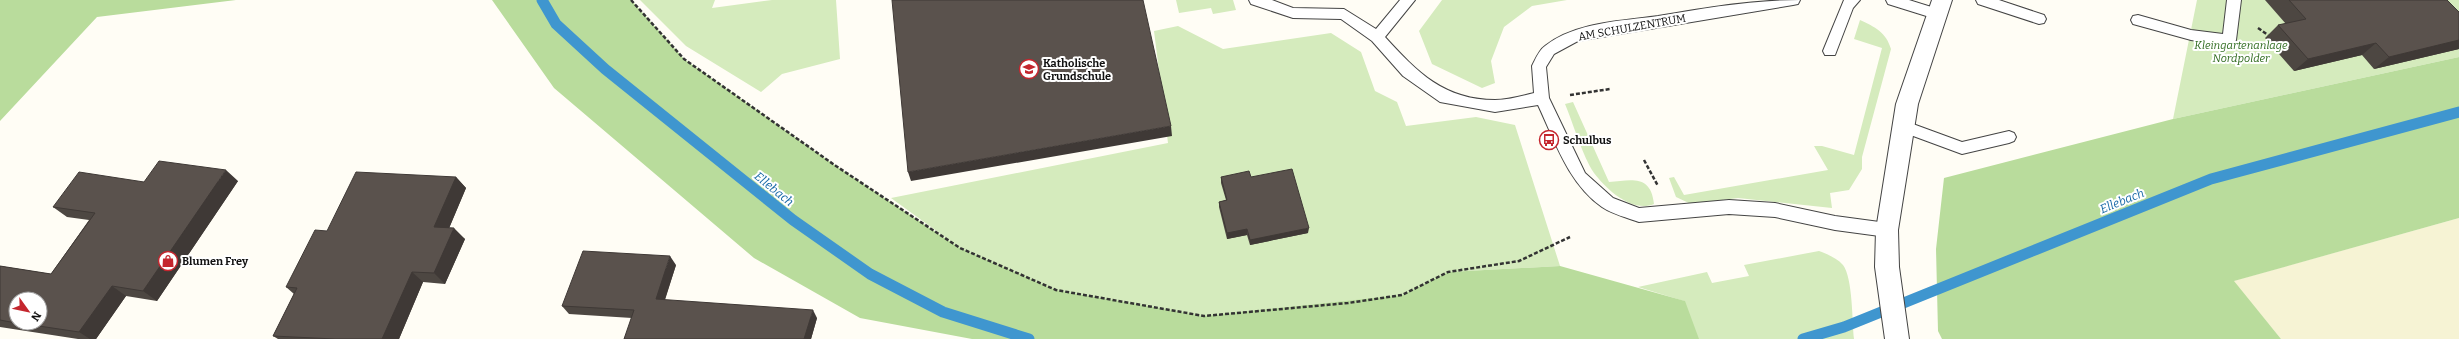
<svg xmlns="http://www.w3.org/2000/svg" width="2459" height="339" font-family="Bitter,serif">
	<rect width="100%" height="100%" fill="#fffdf5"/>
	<path fill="#f6f3d4" d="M2459,218V339H2281L2233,281Z"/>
	<path fill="#d5ebbd" d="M640,0H715L712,8L772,0H836L840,59L782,74L761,92L686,46Z
		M1176,0H1233L1236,10L1213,14L1211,8L1179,13Z
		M1442,0H1567L1532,6L1504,27L1491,61L1495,83L1482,88L1432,64L1419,31Z
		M2197,0H2459V57L2173,119Z
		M1860,20C1875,27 1886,32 1891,49L1862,157V169L1849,190L1830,193L1832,208L1738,198L1691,204L1676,197L1669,178L1674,177L1684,195L1828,170L1814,146H1822L1854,155L1882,48L1854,39Z
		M1178,26L1223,49L1331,33L1361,52L1375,91L1397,102L1406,126L1476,117L1515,125L1560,266L1448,272L1402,295L1348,303L1204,316L1056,290L960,248L891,198L1168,143L1154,31Z
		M1573,102L1609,182C1631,180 1651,174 1654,204C1632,213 1607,190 1594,173C1583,157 1573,123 1565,104Z
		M1819,251C1827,254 1837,258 1843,265C1853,278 1852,322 1854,339H1698L1684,301L1638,287L1707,272L1712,283L1749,276L1744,265Z"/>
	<path fill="#b9dc9c" d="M0,0H236L97,17L0,121Z
		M492,0H631L684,59L836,166L960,248L1056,290L1204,316L1402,295L1448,272L1560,266L1685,301L1699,339H972L860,318L754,258L554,88Z
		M2459,57V218L2234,281L2281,339H1942L1938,331L1936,249L1944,178L2173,119Z"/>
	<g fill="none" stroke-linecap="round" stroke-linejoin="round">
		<path stroke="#3f96cf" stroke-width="11" d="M542,0L556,24L605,69L793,220L870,274L943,312L1029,339
			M1803,339L1844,327L2211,179L2459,112"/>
		<g stroke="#444" stroke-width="2">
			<path id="service" d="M1249,0H1272L1293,8L1344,9L1376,29L1400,0H1415L1385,37C1417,72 1444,100 1495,100C1508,100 1522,96 1534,93L1532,66C1535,60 1539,50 1545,46C1575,22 1622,21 1658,16C1706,8 1751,0 1800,0L1798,4L1793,5L1578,41L1554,54L1546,67L1549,98L1585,173L1613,198L1639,208L1729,200L1775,203L1835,216L1887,223L1892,225L1895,230L1892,235L1887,237L1835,230L1775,217L1729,214L1639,222C1628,218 1612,214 1602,207C1568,183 1555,141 1538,105L1495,112L1440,102L1403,76L1372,41L1341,19L1293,18L1251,4Z
				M1844,0H1860L1853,8L1835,55H1825L1823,51Z
				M1886,0H1909L1941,10L1943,14L1941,18L1936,19L1888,4Z
				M1976,0H1999L2044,15L2046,19L2044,23L2039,24L1978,4Z
				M2227,0H2241L2236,40L2234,44L2229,46L2191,40L2133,24L2131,20L2133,16L2138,15L2191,30L2223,34Z
				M1902,120L1962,142L2009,131L2014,133L2016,137L2014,141L2009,143L1962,154L1897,130L1895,126L1897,122Z"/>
		</g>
		<g stroke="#444" stroke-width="2">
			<path id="minor" d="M1932,0H1952L1918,104L1898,230L1899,267L1909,339H1885L1875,267L1876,230L1896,104Z"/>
		</g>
		<path stroke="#333" stroke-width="2.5" stroke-dasharray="4 2" stroke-linecap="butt" d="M631,0L684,59L836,166L960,248L1056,290L1204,316L1348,303L1402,295L1448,272L1519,261L1570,237
			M2258,28L2268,35
			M1570,95L1610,89
			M1644,160L1658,186"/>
		<use href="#service" fill="#fff" fill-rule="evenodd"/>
		<use href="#minor" fill="#fff" fill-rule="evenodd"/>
	</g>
	<path fill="#4d4742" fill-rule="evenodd" d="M2265,0H2447L2459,12V49L2374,69L2362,55L2294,71L2265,38L2278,25L2286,24Z
		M456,177L466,188L449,228L465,239L445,284L423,282L399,339H278L273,336L294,294L286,287Z
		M1221,177H1251L1308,233L1250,245L1247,235L1227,239L1219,207V202L1226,200L1221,183Z
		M238,181L157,301L126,296L96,339H78L0,327V266L51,274L89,220L67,217L53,207L144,182ZM16,299L40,323H16Z
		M676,265L665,300L817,318L811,339H624L632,318L569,314L562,306Z"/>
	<path fill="#3f3936" d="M2459,40V49L2374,69L2389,57Z
		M2376,43L2362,55L2294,71L2308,59Z
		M1171,126L1172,136L911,181L908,172Z
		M226,170L238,181L157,301L143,291Z
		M456,177L466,188L445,238L434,227Z
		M454,228L465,239L445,284L434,273Z
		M1309,228L1308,233L1250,245V240Z
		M1247,229V235L1227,239V233Z
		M670,256L676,265L662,308L656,299Z
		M412,272L423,282L399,339H382Z
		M112,286L126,296L96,339H90L79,332Z
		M813,310L817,318L811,339H804Z"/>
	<path fill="#5a524d" stroke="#3f3936" d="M892,0H1143L1171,126L908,172Z
		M2289,0H2447L2459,12V40L2389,57L2376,43L2308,59L2278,25L2306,19Z
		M159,161L226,170L143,291L112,286L79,332L19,323H40V299H16V323L0,320V266L51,274L95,213L53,207L79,172L144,182Z
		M1292,169L1309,228L1250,240L1247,229L1227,233L1219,202L1227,200L1221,177L1249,171L1251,177Z
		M356,172L456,177L434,227L454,228L434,273L412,272L382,339H335L273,336L297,288L286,287L315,230L327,231Z
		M583,251L670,256L656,299L813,310L804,339H624L634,310L562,306Z"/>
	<defs>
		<g id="school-ring" transform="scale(1)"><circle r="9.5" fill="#fff" stroke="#c4262e" stroke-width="1.5"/><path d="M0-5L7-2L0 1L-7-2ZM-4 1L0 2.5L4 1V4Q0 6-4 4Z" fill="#c4262e"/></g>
		<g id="bus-ring" transform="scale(1)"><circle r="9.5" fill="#fff" stroke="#c4262e" stroke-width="1.5"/><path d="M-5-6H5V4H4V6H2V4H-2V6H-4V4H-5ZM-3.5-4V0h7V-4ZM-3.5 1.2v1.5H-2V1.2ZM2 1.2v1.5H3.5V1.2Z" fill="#c4262e"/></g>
		<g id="shop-ring" transform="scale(1)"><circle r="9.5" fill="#fff" stroke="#c4262e" stroke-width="1.5"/><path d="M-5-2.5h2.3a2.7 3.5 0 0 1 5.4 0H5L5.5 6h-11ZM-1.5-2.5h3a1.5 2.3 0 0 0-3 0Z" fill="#c4262e"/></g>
	</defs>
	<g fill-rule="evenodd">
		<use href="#school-ring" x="1029" y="69"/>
		<use href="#bus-ring" x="1549" y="140"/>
		<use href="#shop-ring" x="168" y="261"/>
	</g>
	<g text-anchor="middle" stroke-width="4" stroke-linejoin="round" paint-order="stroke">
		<g font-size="11" fill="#111" stroke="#fff">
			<text transform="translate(1632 27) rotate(-10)" y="4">AM SCHULZENTRUM</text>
		</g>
		<g font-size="11" font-style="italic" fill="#2f6b1f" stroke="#fff">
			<text x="2241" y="49">Kleingartenanlage<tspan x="2241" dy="13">Nordpolder</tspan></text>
		</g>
		<g font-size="11" font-weight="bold" fill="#111" stroke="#fff" text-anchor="start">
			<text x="1043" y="67">Katholische<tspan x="1043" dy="13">Grundschule</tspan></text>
			<text x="1563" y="144">Schulbus</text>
			<text x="182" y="265">Blumen Frey</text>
		</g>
		<g font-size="12" font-style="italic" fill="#1768a6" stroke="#fff">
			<text transform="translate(774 189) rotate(39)" y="4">Ellebach</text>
			<text transform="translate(2122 201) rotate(-22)" y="4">Ellebach</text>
		</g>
	</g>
	<g transform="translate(28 311) rotate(123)"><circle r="19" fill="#ffffff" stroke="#a0a0a0"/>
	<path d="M0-3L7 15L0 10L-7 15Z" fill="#c4262e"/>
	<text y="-6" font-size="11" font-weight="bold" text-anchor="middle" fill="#111111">N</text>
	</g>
</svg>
